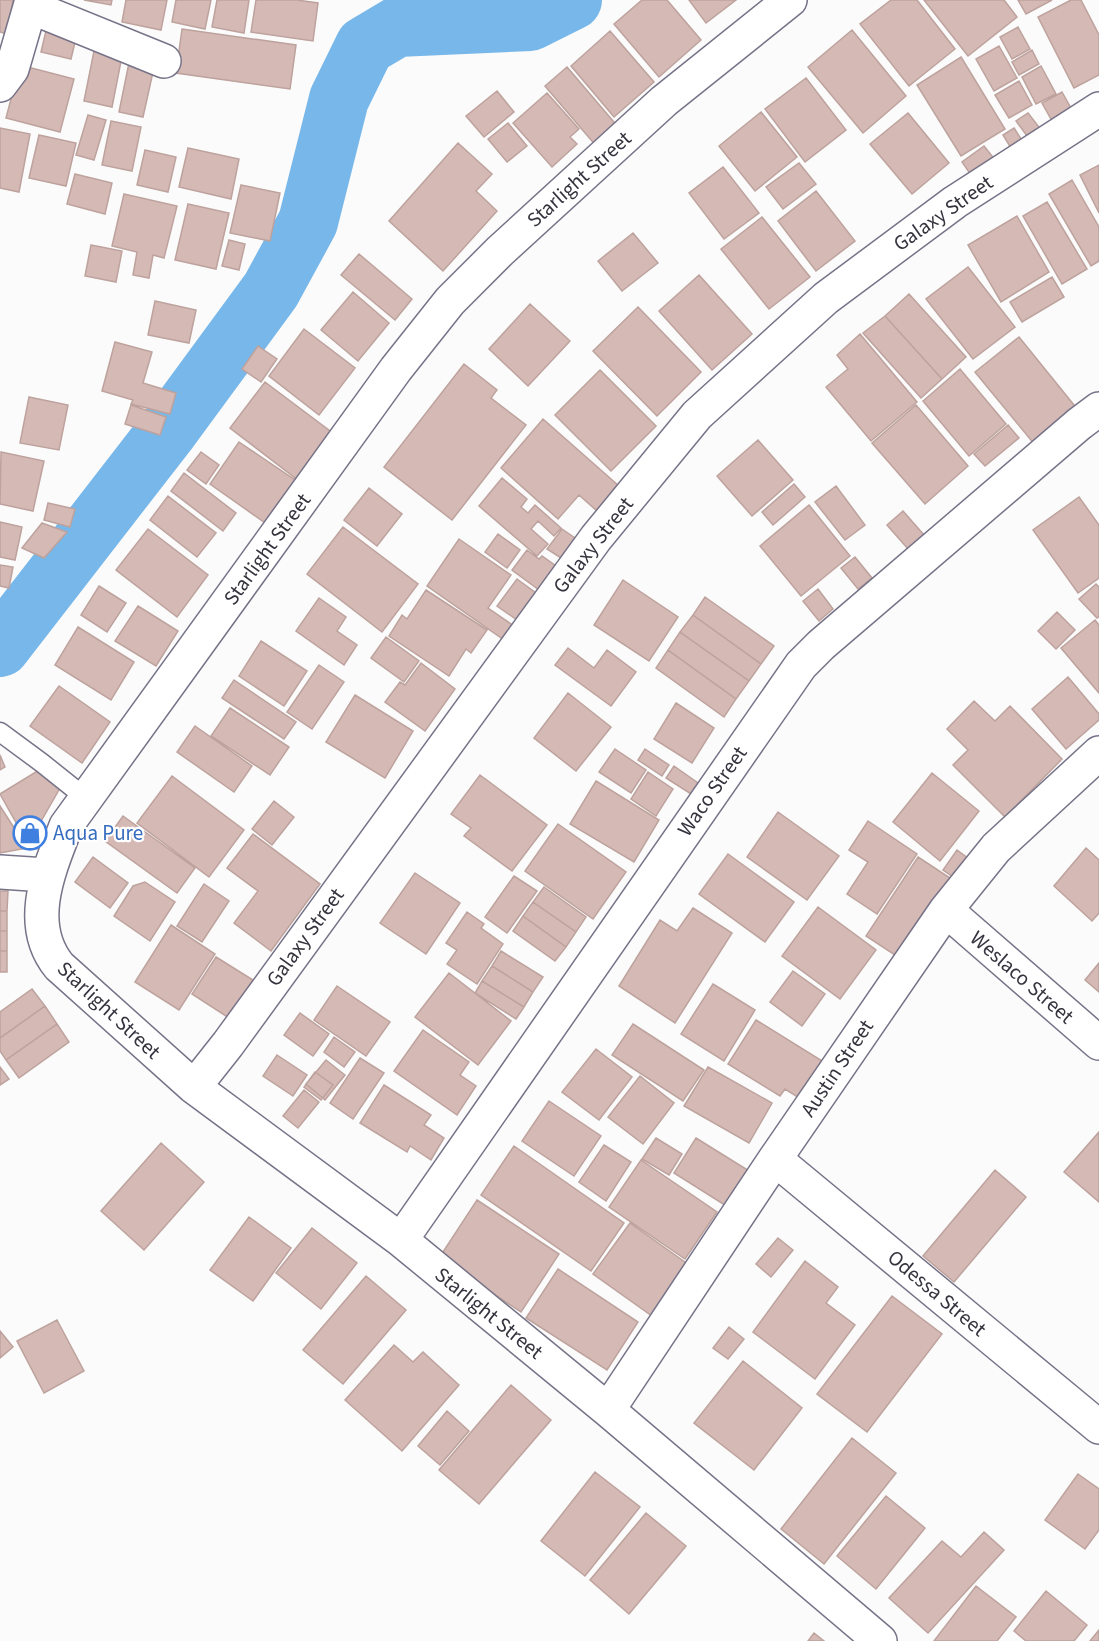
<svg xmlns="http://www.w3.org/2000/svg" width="1099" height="1641" font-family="'Source Sans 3',sans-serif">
	<rect width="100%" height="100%" fill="#fbfbfb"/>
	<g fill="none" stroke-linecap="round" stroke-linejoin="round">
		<path stroke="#77b7e9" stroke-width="60" d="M0,647L169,429L271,290L308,222L339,99L365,46L397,27L530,21L572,0"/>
	</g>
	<path fill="#d5b9b4" stroke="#bda29d" stroke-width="1.5" d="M0,0H13L7,34L0,32Z
		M84,0H112L111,5Z
		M126,0H167L161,30L122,22Z
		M176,0H211L205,29L172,22Z
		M217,0H249L244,33L212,27Z
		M256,0H297L318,3L313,41L251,32Z
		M642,0H667L701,40L659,77L614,24Z
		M689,0H736L706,23Z
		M891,0H917L955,49L909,86L860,24Z
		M924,0H1004L1017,17L968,56Z
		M1018,0H1052L1026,14Z
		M1071,0H1081L1099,35V75L1074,88L1038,17Z
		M1018,27L1030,49L1012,59L1000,37Z
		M182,29L296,45L290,89L176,73Z
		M852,30L906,96L863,133L808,67Z
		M46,31L76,38L71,59L41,52Z
		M610,31L654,82L614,117L571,66Z
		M95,46L123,51L112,107L84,101Z
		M999,46L1017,78L994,91L976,59Z
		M1032,50L1039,64L1019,75L1012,62Z
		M961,57L1005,129L961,156L917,85Z
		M130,58L155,63L143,117L119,112Z
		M20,65L74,79L60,132L6,118Z
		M1041,66L1056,94L1036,104L1022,77Z
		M567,67L619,128L597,147L545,86Z
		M806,78L846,130L805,162L765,109Z
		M1019,81L1032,105L1009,118L995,95Z
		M497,91L514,112L484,137L466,116Z
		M1062,92L1076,117L1056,128L1042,103Z
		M547,93L579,129L570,137L577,144L552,167L513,123Z
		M761,112L797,157L755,191L719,146Z
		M908,113L949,163L912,194L870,144Z
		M1028,113L1042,131L1030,140L1016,121Z
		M88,115L106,120L94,160L76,155Z
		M111,121L141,127L132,171L102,165Z
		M508,123L527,146L507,162L488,139Z
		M0,128L30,134L19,192L0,188Z
		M1014,128L1025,145L1014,153L1003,135Z
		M39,135L76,143L66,186L29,178Z
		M458,143L492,174L476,191L497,211L443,271L389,221Z
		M984,146L996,161L973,178L962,162Z
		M188,148L239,159L231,199L179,187Z
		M145,150L176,157L168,192L137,185Z
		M799,163L816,184L783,209L766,187Z
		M1099,165V213L1080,175Z
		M723,167L759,213L724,239L689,193Z
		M75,174L112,183L105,214L67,204Z
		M1072,180L1099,227V261L1091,266L1049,194Z
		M241,185L280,193L270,241L230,233Z
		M816,191L855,241L816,271L778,221Z
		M124,194L177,206L164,258L153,255L149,278L133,275L137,252L112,246Z
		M1047,202L1087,269L1062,284L1023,216Z
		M188,204L229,213L216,269L175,260Z
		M1017,216L1049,272L1001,302L968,245Z
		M762,217L810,277L769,309L721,249Z
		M633,233L658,263L622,291L598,261Z
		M229,240L245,244L239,270L222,266Z
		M91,245L122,251L116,282L85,276Z
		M359,254L412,299L395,320L341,275Z
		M968,267L1015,327L973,359L926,299Z
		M699,275L752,334L712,370L659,311Z
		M1052,277L1064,297L1022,322L1010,302Z
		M353,292L389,323L358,361L321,330Z
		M909,294L966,357L942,379L885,316Z
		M155,301L196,310L189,343L148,335Z
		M530,304L570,341L528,386L489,349Z
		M638,307L701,372L657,416L593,351Z
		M885,316L942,379L921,398L863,333Z
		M304,329L355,368L319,415L269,376Z
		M860,334L917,402L871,441L826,387L848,369L837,355Z
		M1019,337L1078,410L1035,445L975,372Z
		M115,342L152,352L143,383L176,393L170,414L131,404L133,400L102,391Z
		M258,346L277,359L261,382L242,369Z
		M464,364L497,390L491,398L526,425L452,520L384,467Z
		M960,369L1006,424L969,456L923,401Z
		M600,370L656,426L611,471L555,415Z
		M265,382L334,434L299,481L230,428Z
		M29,397L68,405L59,450L20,443Z
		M131,405L166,417L160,435L125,424Z
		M916,405L968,466L925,504L872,443Z
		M543,419L619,486L597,511L579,495L558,519L501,468Z
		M1008,425L1019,438L985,466L974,454Z
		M758,440L793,480L752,516L717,476Z
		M239,442L298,482L268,525L210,484Z
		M1,452L44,461L33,511L0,504Z
		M201,452L219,465L206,484L187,470Z
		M184,473L236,513L223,531L171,491Z
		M502,478L527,499L521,507L528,513L535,505L561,528L554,536L538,521L531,529L548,544L537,556L479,506Z
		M794,484L805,497L773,525L762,512Z
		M836,486L865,525L845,540L815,502Z
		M369,488L402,514L377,546L344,520Z
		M168,496L216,533L197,557L150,520Z
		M1079,497L1099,525V578L1078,593L1033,530Z
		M48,503L75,509L70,527L44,520Z
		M809,505L850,556L801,596L760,546Z
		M903,511L924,535L908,549L887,525Z
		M0,522L22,527L15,560L0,557Z
		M42,523L67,532L44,558L22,548Z
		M343,527L418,584L382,632L307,574Z
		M148,529L208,575L177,617L116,570Z
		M562,529L575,538L561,558L547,549Z
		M498,534L520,550L507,568L485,552Z
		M459,539L511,575L488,608L514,626L504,640L427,586Z
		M527,550L539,559L542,556L556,566L539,590L512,570Z
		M855,557L872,578L858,589L841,568Z
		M0,565L13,567L9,588L0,586Z
		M517,579L536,593L517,620L497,606Z
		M623,580L678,617L649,661L594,625Z
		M1096,584L1099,587V617L1097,618L1079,599Z
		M99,586L126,603L107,632L81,615Z
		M818,589L833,609L819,621L803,601Z
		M426,590L487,630L471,653L466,649L449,676L389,636L402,615L407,619Z
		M705,597L774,646L761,664L693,615Z
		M319,598L346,617L337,631L357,645L344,665L296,631Z
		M138,606L178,631L156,666L115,641Z
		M1057,612L1075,630L1056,649L1038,631Z
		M693,615L761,664L749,681L680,632Z
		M1095,620L1099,625V693L1061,648Z
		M78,627L134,662L111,700L55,665Z
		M680,632L749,681L736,699L668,650Z
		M386,637L419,661L404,682L371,658Z
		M261,641L307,671L284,706L239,676Z
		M568,648L594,668L607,650L636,672L611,706L555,665Z
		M668,650L736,699L724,717L656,668Z
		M421,663L455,689L425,731L385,702L400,682L405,685Z
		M319,665L344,682L312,729L287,712Z
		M1068,677L1099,714V720L1066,749L1032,709Z
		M234,680L296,722L284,739L222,698Z
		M59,686L110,722L82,763L30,726Z
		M568,693L611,727L576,771L534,738Z
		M355,695L413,731L385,778L326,742Z
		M974,701L995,721L1010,706L1062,759L1005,817L953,765L968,750L947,729Z
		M676,703L714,728L692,763L654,739Z
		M230,708L289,747L270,775L211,736Z
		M195,726L252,766L234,792L177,752Z
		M615,749L646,770L631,793L599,772Z
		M645,749L669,765L662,776L638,760Z
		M0,755L5,767L0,770Z
		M674,766L698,783L691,794L666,778Z
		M44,767L60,788L28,844L0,794Z
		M648,772L673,789L656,816L631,799Z
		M932,773L979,811L940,861L893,822Z
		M480,775L547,825L512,871L464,836L471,828L451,814Z
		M172,776L244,830L209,877L137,823Z
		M596,781L659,820L634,862L570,824Z
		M274,801L294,817L272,845L252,829Z
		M0,806L27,848L0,853Z
		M778,812L839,856L807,900L747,857Z
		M123,816L195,868L177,893L105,841Z
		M868,821L917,854L877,914L847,894L868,862L849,850Z
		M558,824L626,872L593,919L525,871Z
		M253,834L320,884L271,951L234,923L258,891L227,868Z
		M1086,848L1099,860V913L1092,921L1054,886Z
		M957,850L972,861L959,881L943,870Z
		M728,854L794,902L765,942L699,894Z
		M93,857L128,883L110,908L75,882Z
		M918,857L953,880L901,959L866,936Z
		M415,873L460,903L426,954L380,923Z
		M514,876L537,891L507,933L485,917Z
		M145,882L175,902L150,941L114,916L133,886Z
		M204,884L229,901L202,942L177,926Z
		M544,887L586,917L576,932L533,902Z
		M0,891H8L7,911H0Z
		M533,902L576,932L566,947L523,916Z
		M818,907L876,950L840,999L782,956Z
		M693,908L732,933L675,1023L619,986L660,920L677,931Z
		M0,911H7V931H0Z
		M467,912L484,924L481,928L503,944L477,984L447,964L457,950L446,943Z
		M523,916L566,947L555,961L513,931Z
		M171,925L215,954L179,1010L135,982Z
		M0,931H7V951H0Z
		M0,951H7V972H0Z
		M501,951L543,977L533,992L492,966Z
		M216,957L253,980L229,1018L192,994Z
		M1099,963V992L1085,980Z
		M492,966L533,992L524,1007L482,981Z
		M793,971L825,994L802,1026L770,1002Z
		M449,973L511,1021L478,1065L415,1017Z
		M482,981L524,1007L516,1019L475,993Z
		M713,984L755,1010L724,1061L681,1034Z
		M337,986L390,1022L366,1056L314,1020Z
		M32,989L45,1006L0,1038V1012Z
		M45,1006L57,1024L6,1060L0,1051V1038Z
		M300,1013L329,1034L313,1056L284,1035Z
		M756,1020L827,1064L804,1101L785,1089L780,1096L728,1064Z
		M57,1024L69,1042L19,1078L6,1060Z
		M633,1024L704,1070L683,1101L612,1055Z
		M423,1030L469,1062L460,1075L476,1086L457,1115L394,1071Z
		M334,1037L355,1052L344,1067L324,1052Z
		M596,1049L632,1077L599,1120L562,1092Z
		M277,1055L307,1075L293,1096L263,1076Z
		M360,1058L384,1073L353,1119L330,1103Z
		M326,1060L345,1075L325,1100L306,1084Z
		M0,1067L9,1079L0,1085Z
		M708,1067L772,1103L749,1143L684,1106Z
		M315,1072L333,1085L321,1100L304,1087Z
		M640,1076L674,1103L643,1144L608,1117Z
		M384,1085L431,1115L424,1125L444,1138L431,1160L410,1146L407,1152L360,1123Z
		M304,1090L319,1102L298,1128L283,1116Z
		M549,1101L601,1136L574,1176L522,1141Z
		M1099,1132V1202L1064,1172Z
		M656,1138L682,1154L669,1175L642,1159Z
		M696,1138L754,1174L731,1209L674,1173Z
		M161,1143L204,1182L144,1250L101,1211Z
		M604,1145L631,1162L606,1201L579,1182Z
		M514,1146L624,1223L591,1271L481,1195Z
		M641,1160L717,1212L685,1259L609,1207Z
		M995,1170L1026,1197L954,1282L923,1256Z
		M477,1200L559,1254L521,1312L439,1258Z
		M249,1217L291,1248L253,1301L210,1270Z
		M630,1223L696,1270L659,1321L593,1274Z
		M312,1228L357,1263L321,1309L276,1273Z
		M778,1238L793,1250L771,1277L756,1264Z
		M805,1261L838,1287L826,1303L855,1325L815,1379L753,1332Z
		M558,1269L638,1322L607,1370L526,1318Z
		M366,1276L406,1310L343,1384L303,1350Z
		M892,1296L942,1334L867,1432L817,1394Z
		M57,1320L84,1371L44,1393L17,1341Z
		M729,1327L744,1339L728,1359L713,1348Z
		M0,1331L13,1347L0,1358Z
		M394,1345L413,1362L423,1352L459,1385L402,1451L345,1400Z
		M743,1361L802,1408L754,1470L694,1423Z
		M511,1385L551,1420L479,1504L439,1470Z
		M447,1411L469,1431L440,1465L418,1446Z
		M852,1438L896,1473L824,1564L781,1529Z
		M595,1472L640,1507L585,1576L541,1541Z
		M1078,1474L1099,1489V1530L1085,1549L1045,1520Z
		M886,1496L925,1528L876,1589L837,1556Z
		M646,1513L686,1546L629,1614L590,1580Z
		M984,1532L1004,1550L928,1633L889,1598L942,1541L961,1557Z
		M976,1586L1016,1617L997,1641H934Z
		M1046,1591L1087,1625L1074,1641H1026L1014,1631Z
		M1099,1630V1641H1090Z
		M814,1633L824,1641H808Z"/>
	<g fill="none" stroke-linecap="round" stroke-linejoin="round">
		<g stroke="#767388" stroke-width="21">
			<path id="service" d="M0,732L42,763L87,799"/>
		</g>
		<g stroke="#767388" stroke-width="36">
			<path id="minor" d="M790,0L664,101L500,251L450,301L396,369L66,826C49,870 25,924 59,966L194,1087L401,1240L608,1410L880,1641
				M31,7L164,61
				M0,85L12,69L32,0
				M0,872L46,875
				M946,910L1099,1043
				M194,1087L228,1044L596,538L697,415L826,298L955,202L1099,109
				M775,1159L1099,1427
				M401,1240L801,665L821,645L1079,424L1099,409
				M608,1410L775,1159L946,910L996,848L1099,753"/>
		</g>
		<use href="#service" stroke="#fff" stroke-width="18"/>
		<use href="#minor" stroke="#fff" stroke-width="33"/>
	</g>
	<defs>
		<g id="shop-ring" transform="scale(1.725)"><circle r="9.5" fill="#fff" stroke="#3f7fe0" stroke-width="1.5"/><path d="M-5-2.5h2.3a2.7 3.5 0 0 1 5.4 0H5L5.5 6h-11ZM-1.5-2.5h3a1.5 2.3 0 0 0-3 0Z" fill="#3f7fe0"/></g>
	</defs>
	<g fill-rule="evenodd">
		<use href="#shop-ring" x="30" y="833"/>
	</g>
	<g text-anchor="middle" stroke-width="4.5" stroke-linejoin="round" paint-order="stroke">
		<g font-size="21" fill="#35333d" stroke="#fff">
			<text transform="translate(579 179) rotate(-42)" y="7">Starlight Street</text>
			<text transform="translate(943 213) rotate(-35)" y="7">Galaxy Street</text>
			<text transform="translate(593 545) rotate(-52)" y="7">Galaxy Street</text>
			<text transform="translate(267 549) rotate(-54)" y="7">Starlight Street</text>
			<text transform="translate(712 791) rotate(-55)" y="7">Waco Street</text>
			<text transform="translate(305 937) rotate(-54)" y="7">Galaxy Street</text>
			<text transform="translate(1022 977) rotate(41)" y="7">Weslaco Street</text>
			<text transform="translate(109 1010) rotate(43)" y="7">Starlight Street</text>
			<text transform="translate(837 1068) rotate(-56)" y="7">Austin Street</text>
			<text transform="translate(937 1293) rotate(40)" y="7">Odessa Street</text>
			<text transform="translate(489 1313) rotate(39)" y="7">Starlight Street</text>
		</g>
		<g font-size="21" fill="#366cbe" stroke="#fff" text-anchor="start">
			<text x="53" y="840">Aqua Pure</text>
		</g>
	</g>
</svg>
